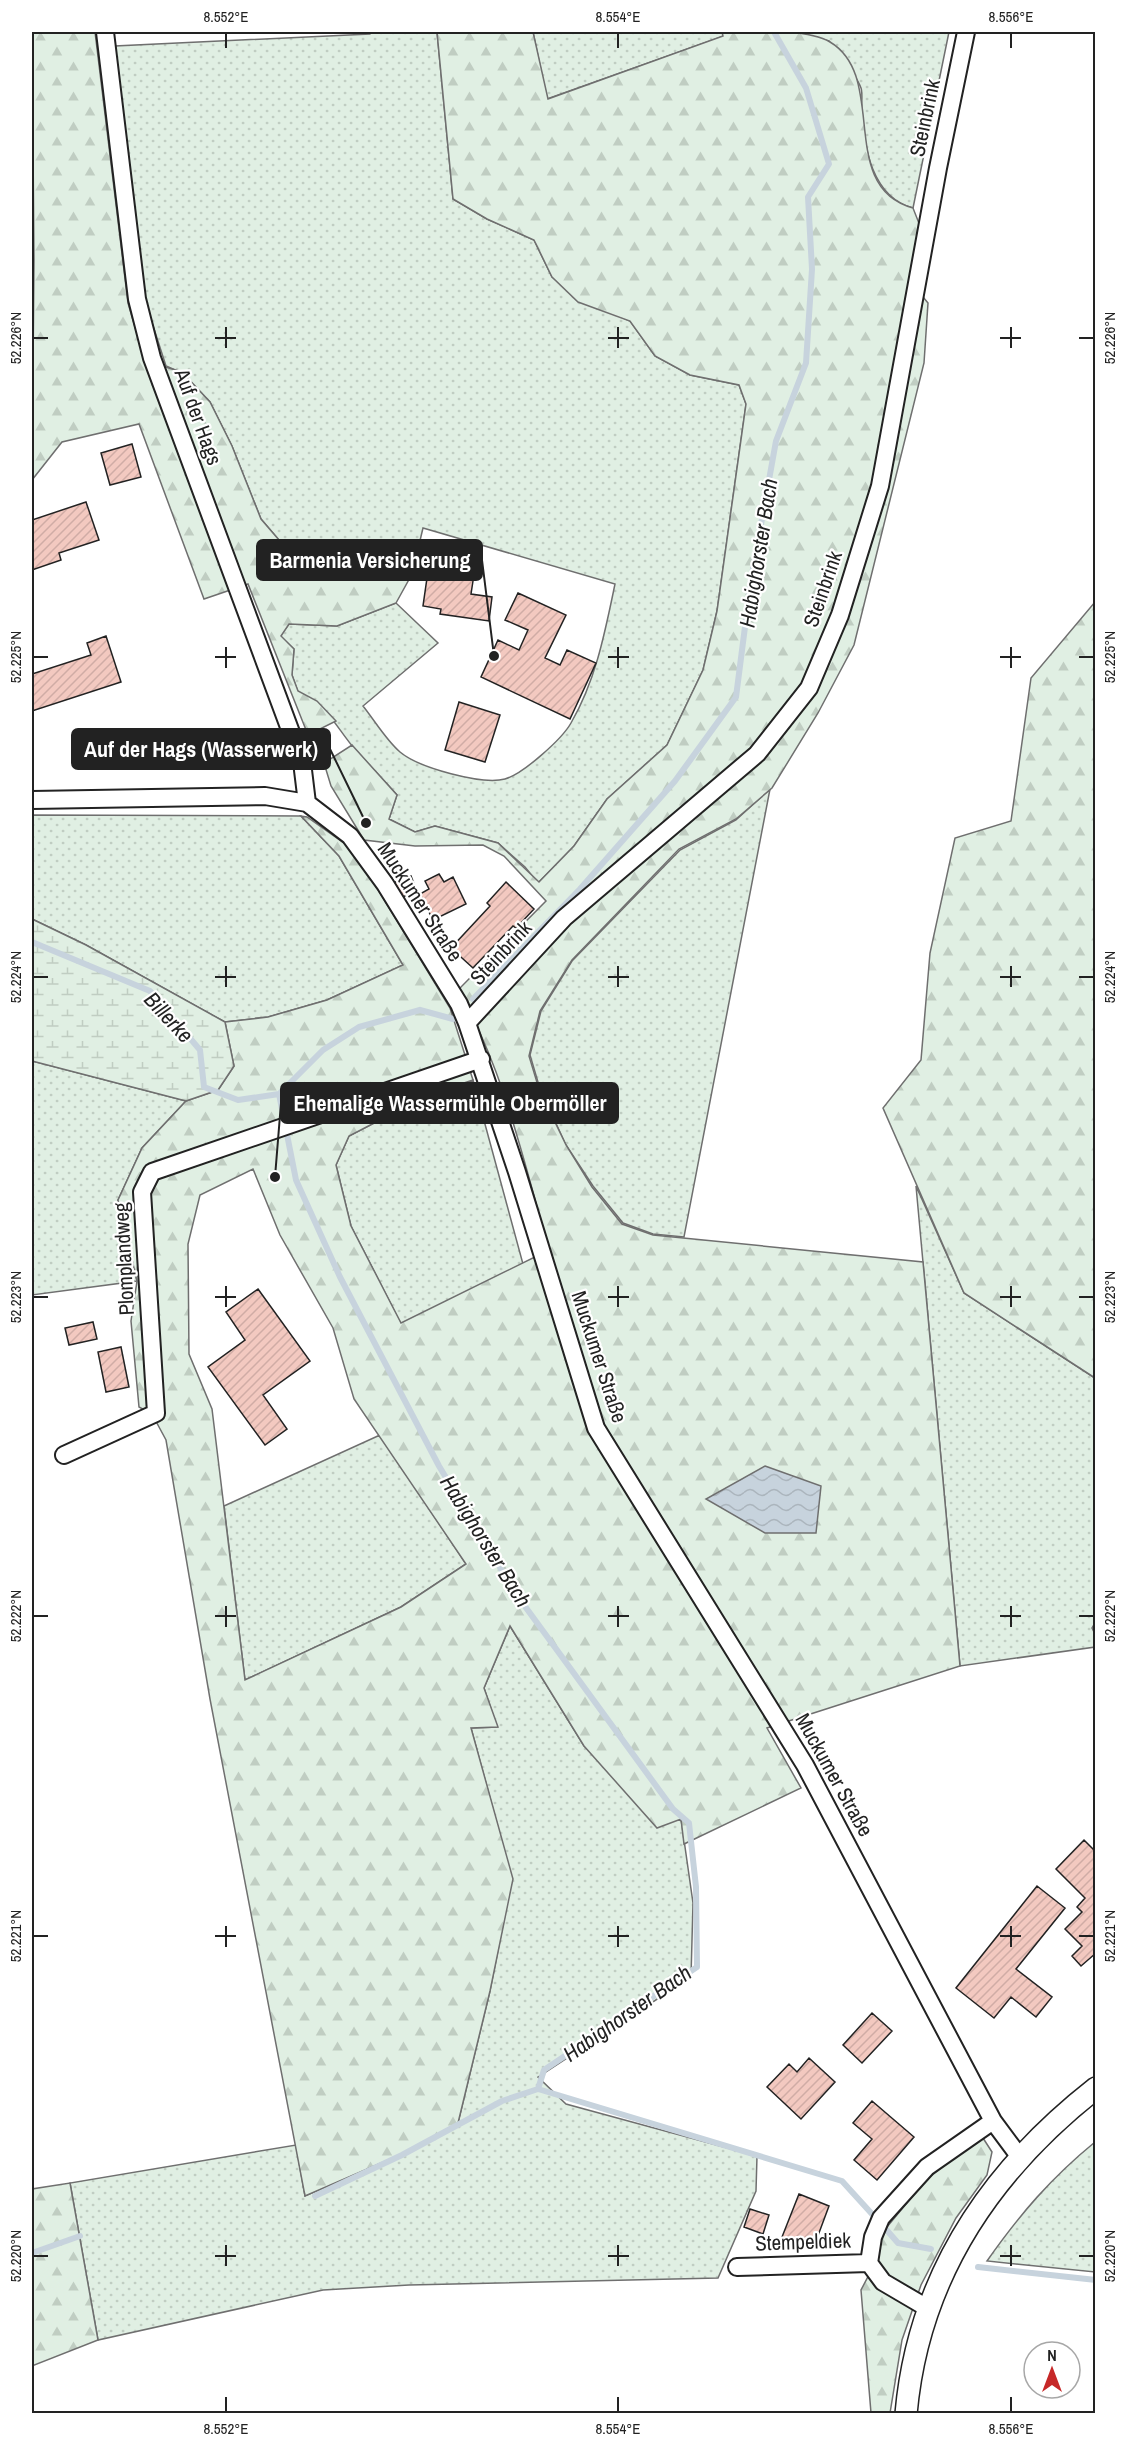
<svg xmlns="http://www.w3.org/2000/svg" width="1127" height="2445" font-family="'Archivo Narrow',sans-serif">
	<defs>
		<pattern id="grass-dots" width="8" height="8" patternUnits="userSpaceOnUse" patternTransform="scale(1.5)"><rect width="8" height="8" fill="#e0efe3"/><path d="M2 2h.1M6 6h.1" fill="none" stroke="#c0cdc2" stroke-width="1.8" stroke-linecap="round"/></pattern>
		<pattern id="forest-firs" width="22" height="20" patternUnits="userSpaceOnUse" patternTransform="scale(1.5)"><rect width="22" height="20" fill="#e0efe3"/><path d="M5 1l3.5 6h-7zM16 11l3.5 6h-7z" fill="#c0cdc2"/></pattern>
		<pattern id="wetland-marsh" width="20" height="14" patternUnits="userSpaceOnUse" patternTransform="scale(1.5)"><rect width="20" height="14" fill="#e0efe3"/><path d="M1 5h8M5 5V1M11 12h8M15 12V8" fill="none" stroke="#c0cdc2"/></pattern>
		<pattern id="water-waves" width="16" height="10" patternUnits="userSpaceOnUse" patternTransform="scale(1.5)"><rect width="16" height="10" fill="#c7d3dd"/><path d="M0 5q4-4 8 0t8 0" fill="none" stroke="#abb5bd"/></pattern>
		<pattern id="building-hatch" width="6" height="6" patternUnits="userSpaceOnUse" patternTransform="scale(1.5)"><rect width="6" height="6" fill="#f3c9c0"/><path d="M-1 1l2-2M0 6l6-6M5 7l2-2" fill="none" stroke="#d0aca5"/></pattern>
	</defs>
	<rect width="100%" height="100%" fill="#fff"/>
	<path fill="url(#grass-dots)" stroke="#6f6f6f" stroke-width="1.5" d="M371,32H437L453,199L487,219L534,240L552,277L606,310L630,321L655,356L690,375L739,385L746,404L717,611L703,670L667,745L607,799L574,846L538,883L525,867L498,843L435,826L415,832L389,819L397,795C383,779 367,763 353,747C333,722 328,707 298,692L292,675L294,649L280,636L289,624L337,626L396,603L438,643L363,706C375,721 386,740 400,752C419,768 482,785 505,779C523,774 562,739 571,723C596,680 605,632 615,584L423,528L412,574L343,559L307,541L279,540L261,519L232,446L210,402L182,373L166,366L145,301L115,46L370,34Z
		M533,32H722L724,36L547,99Z
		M795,32H949L913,208C872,197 864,148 862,111C861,104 863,94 861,88C855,72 839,55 829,41Z
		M770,789L684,1237L653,1234L623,1223L593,1186L566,1145L540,1089L530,1055L541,1011L572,961L680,850L736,820Z
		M32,815L301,816L339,856L403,965L327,1000L268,1017L225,1022L86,945L32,919Z
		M32,1061L186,1101L142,1148L118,1200L137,1281L32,1295Z
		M473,1080L523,1264L401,1324L351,1226L336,1165L349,1136L428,1095Z
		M916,1186L964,1293L1095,1378L1096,1621L1092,1628L1095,1634V1647L960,1666Z
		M380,1435L466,1564L401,1607L245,1680L224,1506Z
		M510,1626L584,1746L681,1819L693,1903L691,1977L538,2077L566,2104L757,2156L756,2191L718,2278L409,2285L323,2290L98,2340L70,2183L296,2145L305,2196L402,2154L458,2123L490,1991L512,1879L471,1728L497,1727L484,1688Z
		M1095,2142V2272L987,2261C1020,2214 1051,2178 1095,2142Z"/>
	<path fill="url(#forest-firs)" stroke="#6f6f6f" stroke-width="1.5" fill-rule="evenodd" d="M32,32H95L128,303L145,361L182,372L210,402L232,446L261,519L279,540L307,541L332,546L343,560L412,574L396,603L337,626L289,624L281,636L294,649L292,675L298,691L317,701L336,721L308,735L248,584L204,599L139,424L62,442L32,480L34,260Z
		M437,32H533L548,99L723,36L722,32C750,32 807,28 830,42C889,77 836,187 913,208L924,236L914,286L928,303L924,363L854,645L818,713L772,788L736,819L679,849L572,960L540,1011L529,1056L539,1089L566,1145L592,1187L622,1224L653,1235L923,1262L960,1666L767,1728L801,1788L684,1844L681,1819L657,1828L584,1746L510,1626L484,1688L498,1727L471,1728L513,1879L490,1991L458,2123L402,2154L305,2196L210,1699L166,1440L152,1414L139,1407L131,1321L137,1281L118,1200L142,1148L186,1101L218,1090L234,1066L225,1022L268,1017L327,1000L403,965L339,856L301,816L307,817L348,846L374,883L450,1008L473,1080L428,1095L349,1136L336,1165L351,1226L401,1323L549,1250C524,1163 504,1069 458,990L546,901L504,856L483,845L415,846L364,840L331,786L324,763L352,745L397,795L389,819L415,832L435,826L498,843L539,882L574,846L607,799L667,745L703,670L717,611L746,404L739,385L690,375L655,356L630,321L578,302L552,277L534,240L487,219L453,199ZM253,1169L280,1235L333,1328L354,1399L466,1564L401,1607L245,1680L212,1409L189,1354L188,1244L200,1195Z
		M1095,602V1378L964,1293L883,1108L921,1060L930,953L955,838L1011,821L1031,678Z
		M983,2138L992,2152L987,2175L956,2218L921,2285L902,2340L890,2413H871L861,2290L874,2265L877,2239L925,2181L972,2142Z
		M70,2183L98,2340L32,2366V2189Z"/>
	<path fill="url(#wetland-marsh)" stroke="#6f6f6f" stroke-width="1.5" d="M32,919L86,945L225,1022L234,1066L218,1090L186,1101L32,1061Z"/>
	<path fill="url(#water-waves)" stroke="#6f6f6f" stroke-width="1.5" d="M765,1466L821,1486L816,1533H765L706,1499Z"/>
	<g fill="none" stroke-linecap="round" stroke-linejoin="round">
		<path stroke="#c7d3dd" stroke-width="6" d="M32,942L150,991L200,1050L204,1087L238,1100L279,1094
			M473,999L580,889L675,781L736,697L751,580L776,441L806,363L812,269L808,197L829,164L806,88L774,32
			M453,1019L420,1010L359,1027L323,1050L279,1094L296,1180L340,1277L439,1466L516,1594L673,1809L689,1823L696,1887L697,1967L544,2070L538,2089L842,2181L872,2214
			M315,2196L402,2155L502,2101L538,2089
			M884,2227L898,2243L931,2249
			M32,2253L80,2236
			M978,2267L1096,2280"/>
	</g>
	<path fill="url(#building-hatch)" stroke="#222" stroke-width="1.5" d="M132,444L141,477L110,485L101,453Z
		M86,502L99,540L59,553L61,560L32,570V520Z
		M443,550L477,555L471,594L492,597L489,621L440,614L441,609L423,606L429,564L441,566Z
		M518,593L566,615L545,658L560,665L567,650L596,663L570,719L481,677L498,640L519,650L528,630L505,620Z
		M106,636L121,682L32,711V674L91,655L87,643Z
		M459,702L500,715L485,762L445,750Z
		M439,874L444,882L453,877L466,904L433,920L420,894L429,889L425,881Z
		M411,876L417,891L400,898L393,883Z
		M506,882L534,909L516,928L513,926L473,968L451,948L490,906L487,903Z
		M258,1289L310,1361L263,1395L287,1429L265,1445L208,1367L245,1340L226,1312Z
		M93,1322L97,1339L69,1345L65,1328Z
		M121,1347L129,1387L106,1392L98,1352Z
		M1084,1840L1096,1852V1953L1081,1966L1072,1956L1082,1946L1065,1929L1082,1912L1077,1907L1085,1898L1056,1869Z
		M1037,1886L1065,1908L1016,1969L1052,1997L1036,2017L1011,1997L994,2018L956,1988Z
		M872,2013L892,2031L862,2063L843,2045Z
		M809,2058L835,2082L801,2119L767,2087L789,2064L797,2072Z
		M872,2101L914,2137L877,2180L854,2160L872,2139L853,2123Z
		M799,2194L829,2206L813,2249L782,2237Z
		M750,2209L769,2215L763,2234L744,2227Z"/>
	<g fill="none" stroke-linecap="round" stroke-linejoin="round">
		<g stroke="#222" stroke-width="20">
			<path id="minor" d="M105,32L137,299L152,358L302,762L307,803
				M32,800L265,796L307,803L350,836L385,884L459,1004L467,1023L517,1172L596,1428L805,1765L993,2121L1019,2156
				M467,1023L564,918L757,754L809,688L840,615L880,486L938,168L966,32
				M64,1455L156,1413L142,1192L152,1172L481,1059
				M869,2263L883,2282L929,2309
				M737,2267L869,2263L873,2237L881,2218L927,2167L993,2121"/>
		</g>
		<g stroke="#222" stroke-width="24">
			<path id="tertiary" d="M906,2414C918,2278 990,2171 1096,2088"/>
		</g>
		<use href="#minor" stroke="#fff" stroke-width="16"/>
		<use href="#tertiary" stroke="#fff" stroke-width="21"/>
	</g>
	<path fill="none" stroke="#222" stroke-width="2" d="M226,33V48M618,33V48M1011,33V48M226,327V348M618,327V348M1011,327V348M33,338H48M215,338H236M608,338H629M1000,338H1021M1079,338H1094M226,647V668M618,647V668M1011,647V668M33,657H48M215,657H236M608,657H629M1000,657H1021M1079,657H1094M226,966V987M618,966V987M1011,966V987M33,977H48M215,977H236M608,977H629M1000,977H1021M1079,977H1094M226,1286V1307M618,1286V1307M1011,1286V1307M33,1297H48M215,1297H236M608,1297H629M1000,1297H1021M1079,1297H1094M226,1606V1627M618,1606V1627M1011,1606V1627M33,1616H48M215,1616H236M608,1616H629M1000,1616H1021M1079,1616H1094M226,1926V1947M618,1926V1947M1011,1926V1947M33,1936H48M215,1936H236M608,1936H629M1000,1936H1021M1079,1936H1094M226,2245V2266M618,2245V2266M1011,2245V2266M33,2256H48M215,2256H236M608,2256H629M1000,2256H1021M1079,2256H1094M226,2397V2412M618,2397V2412M1011,2397V2412"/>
	<g text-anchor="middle" stroke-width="4.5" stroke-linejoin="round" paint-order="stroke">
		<g font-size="21" fill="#222" stroke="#fff">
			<text transform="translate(925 118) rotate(-78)" y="7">Steinbrink</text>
			<text transform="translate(198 417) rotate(70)" y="7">Auf der Hags</text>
			<text transform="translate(823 589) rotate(-71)" y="7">Steinbrink</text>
			<text transform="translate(420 902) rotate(57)" y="7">Muckumer Straße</text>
			<text transform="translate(501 953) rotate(-47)" y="7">Steinbrink</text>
			<text transform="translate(124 1259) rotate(-93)" y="7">Plomplandweg</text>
			<text transform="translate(599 1357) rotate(72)" y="7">Muckumer Straße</text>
			<text transform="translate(834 1775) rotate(61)" y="7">Muckumer Straße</text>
			<text transform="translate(803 2242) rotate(-2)" y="7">Stempeldiek</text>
		</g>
		<g font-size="22" font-style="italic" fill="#222" stroke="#fff">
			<text transform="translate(758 553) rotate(-81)" y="8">Habighorster Bach</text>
			<text transform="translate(169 1017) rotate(47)" y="8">Billerke</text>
			<text transform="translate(486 1541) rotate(58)" y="8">Habighorster Bach</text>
			<text transform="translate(627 2013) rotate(-35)" y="8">Habighorster Bach</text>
		</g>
	</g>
	<path fill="none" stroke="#222" stroke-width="2" d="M494 656L482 560M366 823L330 749M275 1177L281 1103"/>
	<g fill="#222" stroke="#fff" stroke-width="2">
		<circle cx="494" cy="656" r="6"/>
		<circle cx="366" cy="823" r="6"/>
		<circle cx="275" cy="1177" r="6"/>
	</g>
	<g fill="#222" stroke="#222" stroke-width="2">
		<rect x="257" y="540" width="225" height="40" rx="6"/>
		<rect x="72" y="729" width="258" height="40" rx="6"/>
		<rect x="281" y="1083" width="337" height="40" rx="6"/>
	</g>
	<g font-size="22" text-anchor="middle" font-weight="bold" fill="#fff">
		<text x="370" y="568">Barmenia Versicherung</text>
		<text x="201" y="757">Auf der Hags (Wasserwerk)</text>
		<text x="450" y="1111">Ehemalige Wassermühle Obermöller</text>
	</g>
	<rect width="1127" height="2445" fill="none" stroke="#ffffff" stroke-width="66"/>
	<g transform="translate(1052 2370)"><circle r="28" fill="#ffffff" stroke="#a7a7a7" stroke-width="1.5"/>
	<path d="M0-4.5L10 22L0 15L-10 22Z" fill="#c62828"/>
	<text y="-9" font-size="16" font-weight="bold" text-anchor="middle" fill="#222222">N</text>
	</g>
	<rect x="33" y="33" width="1061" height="2379" fill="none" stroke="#222" stroke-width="2"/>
	<g font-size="15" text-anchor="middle" fill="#222">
		<text x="226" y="22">8.552°E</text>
		<text x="618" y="22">8.554°E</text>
		<text x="1011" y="22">8.556°E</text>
		<text transform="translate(16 338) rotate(-90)" y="5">52.226°N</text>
		<text transform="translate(1110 338) rotate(-90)" y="5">52.226°N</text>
		<text transform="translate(16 657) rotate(-90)" y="5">52.225°N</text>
		<text transform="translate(1110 657) rotate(-90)" y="5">52.225°N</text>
		<text transform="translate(16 977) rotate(-90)" y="5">52.224°N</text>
		<text transform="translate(1110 977) rotate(-90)" y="5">52.224°N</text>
		<text transform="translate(16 1297) rotate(-90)" y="5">52.223°N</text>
		<text transform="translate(1110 1297) rotate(-90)" y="5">52.223°N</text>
		<text transform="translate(16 1616) rotate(-90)" y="5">52.222°N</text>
		<text transform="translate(1110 1616) rotate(-90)" y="5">52.222°N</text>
		<text transform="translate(16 1936) rotate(-90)" y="5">52.221°N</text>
		<text transform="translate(1110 1936) rotate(-90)" y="5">52.221°N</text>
		<text transform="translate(16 2256) rotate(-90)" y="5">52.220°N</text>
		<text transform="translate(1110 2256) rotate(-90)" y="5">52.220°N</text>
		<text x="226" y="2434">8.552°E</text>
		<text x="618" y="2434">8.554°E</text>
		<text x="1011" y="2434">8.556°E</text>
	</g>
</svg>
